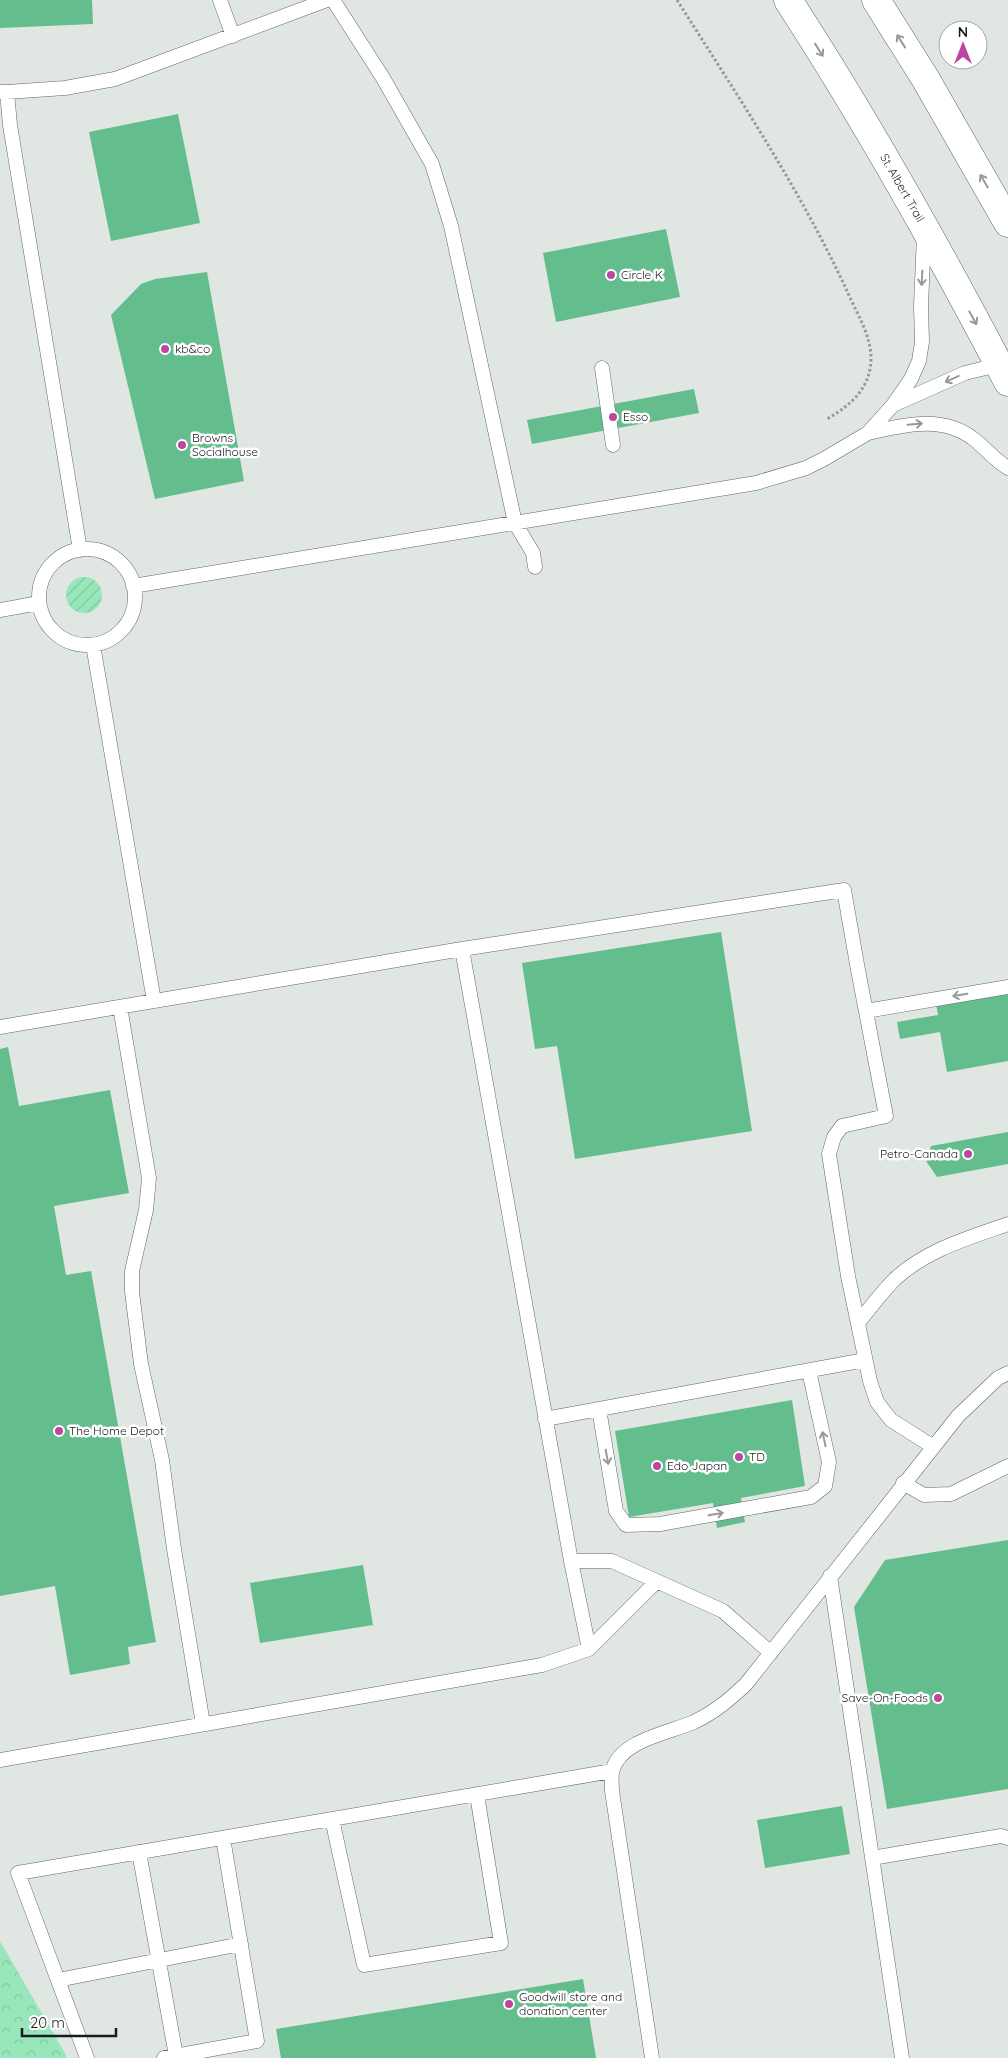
<svg xmlns="http://www.w3.org/2000/svg" width="1008" height="2058" font-family="Quicksand,sans-serif">
	<defs>
		<pattern id="park-crowns" width="20" height="18" patternUnits="userSpaceOnUse" patternTransform="scale(1.25)"><rect width="20" height="18" fill="#97e7ba"/><path d="M2 6a3 3 0 1 1 6 0M12 15a3 3 0 1 1 6 0" fill="none" stroke="#82c69f"/></pattern>
		<pattern id="garden-furrows" width="10" height="10" patternUnits="userSpaceOnUse" patternTransform="scale(1.25)"><rect width="10" height="10" fill="#97e7ba"/><path d="M-1 1l2-2M0 10L10 0M9 11l2-2" fill="none" stroke="#82c69f"/></pattern>
	</defs>
	<rect width="100%" height="100%" fill="#e0e7e2"/>
	<path fill="url(#park-crowns)" d="M0,1941L66,2055V2058H0Z"/>
	<path fill="url(#garden-furrows)" d="M66 595a18 18 0 1 1 36 0a18 18 0 1 1-36 0Z"/>
	<path fill="#63bd8d" d="M0,0H92L93,24L0,28Z
		M178,114L200,223L111,241L89,132Z
		M666,229L680,297L556,322L543,253Z
		M207,272L244,481L155,499L111,315L141,284L155,279Z
		M694,389L699,413L532,444L527,420Z
		M721,932L752,1131L575,1159L557,1046L535,1049L522,963Z
		M1008,992V1061L947,1072L940,1032L900,1039L897,1022L938,1015L936,1004Z
		M8,1047L19,1106L110,1090L129,1193L54,1206L66,1275L91,1271L156,1642L128,1647L130,1664L70,1675L55,1586L0,1596V1049Z
		M1008,1132V1164L937,1177L926,1161L931,1146Z
		M792,1400L805,1486L741,1498L745,1522L717,1528L713,1503L629,1517L615,1431Z
		M1008,1540V1789L887,1809L854,1607L885,1560Z
		M363,1565L373,1625L260,1643L250,1583Z
		M842,1806L850,1854L765,1868L757,1820Z
		M583,1979L596,2058H281L276,2029Z"/>
	<g fill="none" stroke-linecap="round" stroke-linejoin="round">
		<g stroke="#616663" stroke-width="15">
			<path id="lane" d="M220,0L233,36
				M333,0L383,78L432,164L451,226L515,523L533,553L535,567
				M0,92H7L10,125L80,550
				M7,92L65,88L115,79L327,0
				M602,368L613,445
				M893,405L911,379L919,361L922,342L921,306L924,235
				M868,433C904,425 943,414 975,440C986,449 996,461 1008,468
				M39 597a48 48 0 1 1 96 0a48 48 0 1 1-96 0Z
				M133,586L756,483L806,468L824,459L868,433L893,405L965,373L1002,364
				M0,610L39,603
				M93,645L154,1001
				M462,949L844,890L858,970L886,1116L842,1126L834,1137L829,1154L848,1276L870,1381L877,1402L891,1420L932,1446
				M120,1007L149,1178L146,1210L132,1271V1292L141,1364L162,1460L174,1549L203,1724
				M866,1011L1008,987
				M0,1027L462,949L571,1561L589,1649
				M858,1323C870,1308 881,1293 895,1279C926,1250 968,1238 1008,1224
				M599,1409L616,1511L626,1525L660,1524L811,1497L825,1486L829,1462L809,1371
				M545,1419L865,1360
				M903,1483L924,1495L951,1494L1008,1466
				M571,1561H612L723,1611L771,1653
				M830,1576L902,2058
				M0,1760L542,1665L589,1649L656,1582
				M332,1819L364,1965L501,1943L477,1795
				M139,1852L176,2056
				M872,1858L1001,1836L1008,1838
				M58,1980L241,1944
				M87,2058L18,1873L612,1771
				M164,2058L257,2041L223,1838
				M652,2058L612,1791C612,1785 611,1778 612,1772C619,1740 669,1733 694,1722C715,1712 729,1700 746,1684L958,1416L998,1378L1008,1373"/>
		</g>
		<g stroke="#616663" stroke-width="29">
			<g id="primary">
				<path id="s1" d="M788,0C868,123 940,252 1008,382"/>
				<path d="M876,0L925,78L1008,223"/>
			</g>
		</g>
		<path stroke="#949995" stroke-width="3" stroke-dasharray="2.5 2.5" stroke-linecap="butt" d="M677,0C737,95 800,189 847,291C856,312 871,335 871,358C871,388 851,405 827,419"/>
		<use href="#lane" stroke="#fff" stroke-width="14"/>
		<use href="#primary" stroke="#fff" stroke-width="28"/>
	</g>
	<defs><path id="oneway-shaft" d="M-6 0H5M1.5-3L5.5 0L1.5 3" fill="none" stroke-width="1.6" stroke-linecap="round" stroke-linejoin="round" transform="scale(1.25)"/></defs>
	<g stroke="#989998">
		<use href="#oneway-shaft" transform="translate(901 41) rotate(-122)"/>
		<use href="#oneway-shaft" transform="translate(819 50) rotate(58)"/>
		<use href="#oneway-shaft" transform="translate(984 181) rotate(-120)"/>
		<use href="#oneway-shaft" transform="translate(922 278) rotate(93)"/>
		<use href="#oneway-shaft" transform="translate(973 318) rotate(61)"/>
		<use href="#oneway-shaft" transform="translate(952 379) rotate(156)"/>
		<use href="#oneway-shaft" transform="translate(915 424) rotate(-5)"/>
		<use href="#oneway-shaft" transform="translate(960 995) rotate(170)"/>
		<use href="#oneway-shaft" transform="translate(824 1439) rotate(-102)"/>
		<use href="#oneway-shaft" transform="translate(607 1457) rotate(80)"/>
		<use href="#oneway-shaft" transform="translate(716 1514) rotate(-10)"/>
	</g>
	<g fill="#bb479f" stroke="#fff" stroke-width="2">
		<circle cx="611" cy="275" r="5"/>
		<circle cx="165" cy="349" r="5"/>
		<circle cx="613" cy="417" r="5"/>
		<circle cx="182" cy="445" r="5"/>
		<circle cx="968" cy="1154" r="5"/>
		<circle cx="59" cy="1431" r="5"/>
		<circle cx="739" cy="1457" r="5"/>
		<circle cx="657" cy="1466" r="5"/>
		<circle cx="938" cy="1698" r="5"/>
		<circle cx="509" cy="2004" r="5"/>
	</g>
	<g text-anchor="middle" stroke-width="5" stroke-linejoin="round" paint-order="stroke">
		<g font-size="12" fill="#1a1c1b" stroke="#fff">
			<text dy="4" stroke="none"><textPath href="#s1" startOffset="220">St. Albert Trail</textPath></text>
		</g>
		<g font-size="12" fill="#1a1c1b" stroke="#fff" text-anchor="start">
			<text x="621" y="279">Circle K</text>
			<text x="175" y="353">kb&amp;co</text>
			<text x="623" y="421">Esso</text>
			<text x="192" y="442">Browns<tspan x="192" dy="14">Socialhouse</tspan></text>
			<text x="958" y="1158" text-anchor="end">Petro-Canada</text>
			<text x="69" y="1435">The Home Depot</text>
			<text x="749" y="1461">TD</text>
			<text x="667" y="1470">Edo Japan</text>
			<text x="928" y="1702" text-anchor="end">Save-On-Foods</text>
			<text x="519" y="2001">Goodwill store and<tspan x="519" dy="14">donation center</tspan></text>
		</g>
	</g>
	<g transform="translate(963 45)"><circle r="24" fill="#ffffff" stroke="#a3a4a4"/>
	<path d="M0-4L9 19L0 12L-9 19Z" fill="#bb479f"/>
	<text y="-8" font-size="14" font-weight="bold" text-anchor="middle" fill="#1a1c1b">N</text>
	</g>
	<path d="M22 2028v8h94v-8" fill="none" stroke="#1a1c1b" stroke-width="2.5"/>
	<text x="30" y="2028" font-size="15" fill="#1a1c1b" stroke="#ffffff" stroke-width="4" paint-order="stroke">20 m</text>
</svg>
